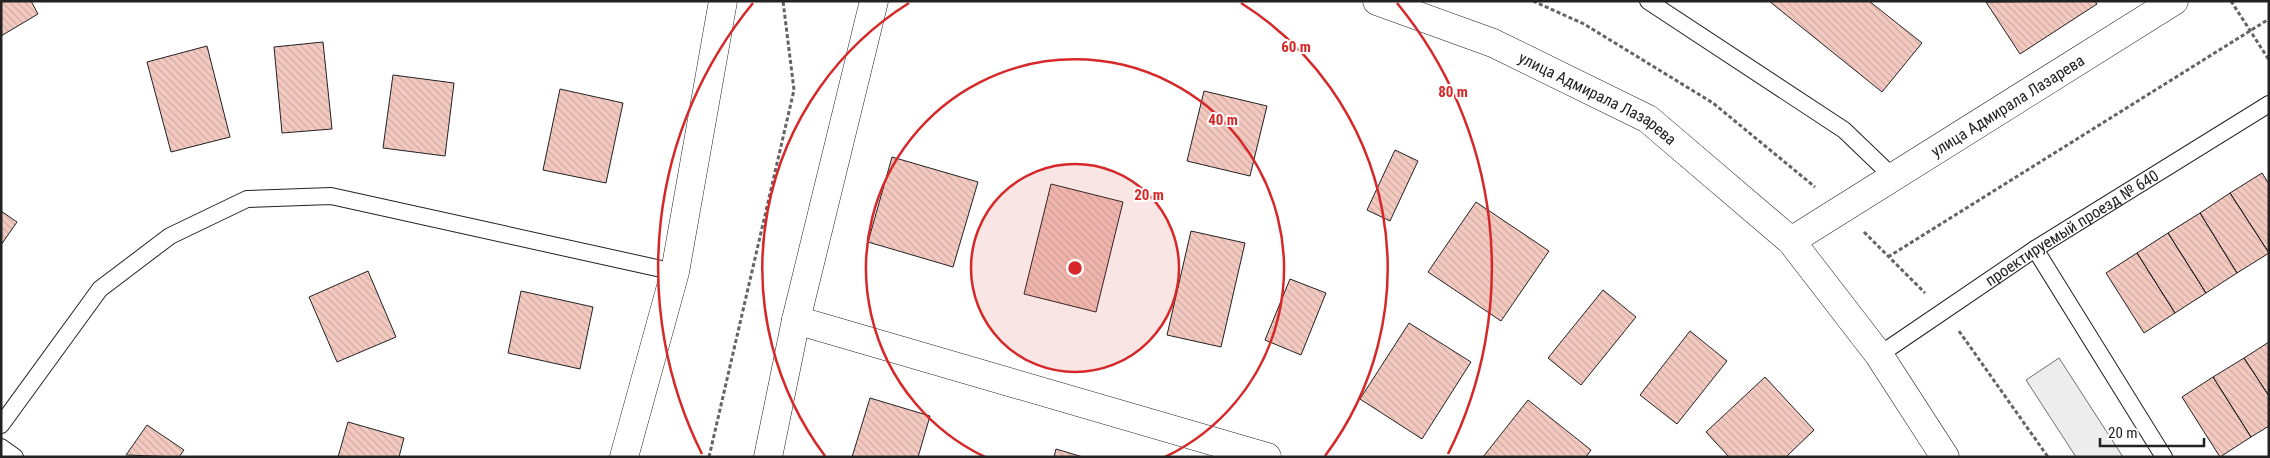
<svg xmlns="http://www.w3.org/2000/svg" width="2270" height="458" font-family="'Roboto Condensed',sans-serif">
	<defs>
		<pattern id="building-back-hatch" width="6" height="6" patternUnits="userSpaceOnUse" patternTransform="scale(1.25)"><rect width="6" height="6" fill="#f3c9c0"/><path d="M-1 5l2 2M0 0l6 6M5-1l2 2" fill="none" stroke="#d0aca5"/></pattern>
	</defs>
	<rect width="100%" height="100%" fill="#fff"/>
	<path fill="#ededed" stroke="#6f6f6f" d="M2059,358L2123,457H2076L2026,380Z"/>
	<path fill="url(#building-back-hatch)" stroke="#222" d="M1,1H31L38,14L1,36Z
		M1769,1H1869L1922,43L1882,92Z
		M2095,1L2097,4L2020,54L1986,2Z
		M323,42L332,129L282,133L274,47Z
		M207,46L230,137L171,152L147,62Z
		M393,75L454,83L445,156L383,148Z
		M560,89L623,103L606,183L543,170Z
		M1204,91L1267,106L1250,176L1187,161Z
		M1395,150L1418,161L1390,221L1367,210Z
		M892,157L978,182L953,267L868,242Z
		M2262,173L2269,184V253L2230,193Z
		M1051,184L1123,202L1096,312L1024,294Z
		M2230,193L2269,253L2237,273L2200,213Z
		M1476,202L1549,251L1501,321L1428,272Z
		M1,211L17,222L1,245Z
		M2200,213L2237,273L2206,293L2168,233Z
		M1191,231L1245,243L1221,347L1167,335Z
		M2168,233L2206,293L2175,313L2137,253Z
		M2137,253L2175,313L2144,333L2106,273Z
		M368,271L396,337L337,362L309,297Z
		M1290,279L1326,293L1301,355L1265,340Z
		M1603,290L1636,317L1581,385L1548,358Z
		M521,291L593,307L580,369L508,353Z
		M1409,323L1471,362L1422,439L1360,399Z
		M1690,331L1727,361L1677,424L1640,395Z
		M2269,342V396L2244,358Z
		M2244,358L2269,396V426L2251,437L2213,377Z
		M1765,377L1814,430L1786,457H1729L1706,432Z
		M2213,377L2251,437L2220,457L2182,397Z
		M870,398L930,416L918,457H852Z
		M1528,400L1591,450L1586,457H1483Z
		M348,422L404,438L399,457H338Z
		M147,425L184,450L179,457L126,455Z
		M1056,449L1083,457H1054Z"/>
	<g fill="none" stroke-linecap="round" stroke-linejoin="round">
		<g stroke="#222" stroke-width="18">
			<g id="lane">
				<path d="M1648,1L1844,130L1893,177"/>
				<path d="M2035,249L2164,457"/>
				<path id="s1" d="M1879,355L2035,249L2269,104"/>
				<path d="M1,425L100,289L170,236L247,199L331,196L675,272"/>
				<path d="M1,447L15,457"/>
			</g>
		</g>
		<g stroke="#222" stroke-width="29">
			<g id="street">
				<path id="s2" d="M1377,1L1493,43L1648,119L1791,241"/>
				<path d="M796,320L1267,457"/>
				<path d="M624,457L675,272L723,1"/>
				<path d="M768,457L796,320L874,1"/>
				<path id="s3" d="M1945,457L1879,355L1791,241L2174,1"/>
			</g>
		</g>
		<path stroke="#646464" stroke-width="3" stroke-dasharray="4 2.5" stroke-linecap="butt" d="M1533,1L1584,24L1713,103L1815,187
			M2231,1L2269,60
			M1864,232L1925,293
			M1888,257L2269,19
			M1959,331L2048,457
			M709,457L794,90L783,1"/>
		<use href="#lane" stroke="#fff" stroke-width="16"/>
		<use href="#street" stroke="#fff" stroke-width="28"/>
	</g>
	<circle cx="1075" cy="268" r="104" fill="#d62828" fill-opacity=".12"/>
	<g fill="none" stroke="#d62828" stroke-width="2.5">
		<circle cx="1075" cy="268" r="104"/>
		<path d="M985 457A209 209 0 1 1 1165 457"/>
		<path d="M825 456A313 313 0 0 1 909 3M1241 3A313 313 0 0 1 1325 456"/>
		<path d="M702 454A417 417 0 0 1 753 3M1397 3A417 417 0 0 1 1448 454"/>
	</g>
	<g text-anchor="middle" stroke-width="4" stroke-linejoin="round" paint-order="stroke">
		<g font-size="16" fill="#222" stroke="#fff">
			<text dy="6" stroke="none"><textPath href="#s2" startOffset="242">улица Адмирала Лазарева</textPath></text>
			<text dy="6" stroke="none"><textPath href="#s3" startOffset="521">улица Адмирала Лазарева</textPath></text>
			<text dy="6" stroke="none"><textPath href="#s1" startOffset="231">проектируемый проезд № 640</textPath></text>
		</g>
	</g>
	<circle cx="1075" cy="268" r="8" fill="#d62828" stroke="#fff" stroke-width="2.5"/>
	<g font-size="15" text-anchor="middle" font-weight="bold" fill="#d62828" stroke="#fff" stroke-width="4" stroke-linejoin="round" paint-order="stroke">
		<text x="1296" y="52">60 m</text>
		<text x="1453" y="97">80 m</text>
		<text x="1223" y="125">40 m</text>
		<text x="1149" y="200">20 m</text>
	</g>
	<rect width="2270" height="458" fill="none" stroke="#222222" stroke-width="5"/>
	<path d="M2100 438v8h104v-8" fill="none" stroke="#222222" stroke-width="2.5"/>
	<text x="2108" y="438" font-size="15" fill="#222222" stroke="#ffffff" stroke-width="4" paint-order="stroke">20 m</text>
</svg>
